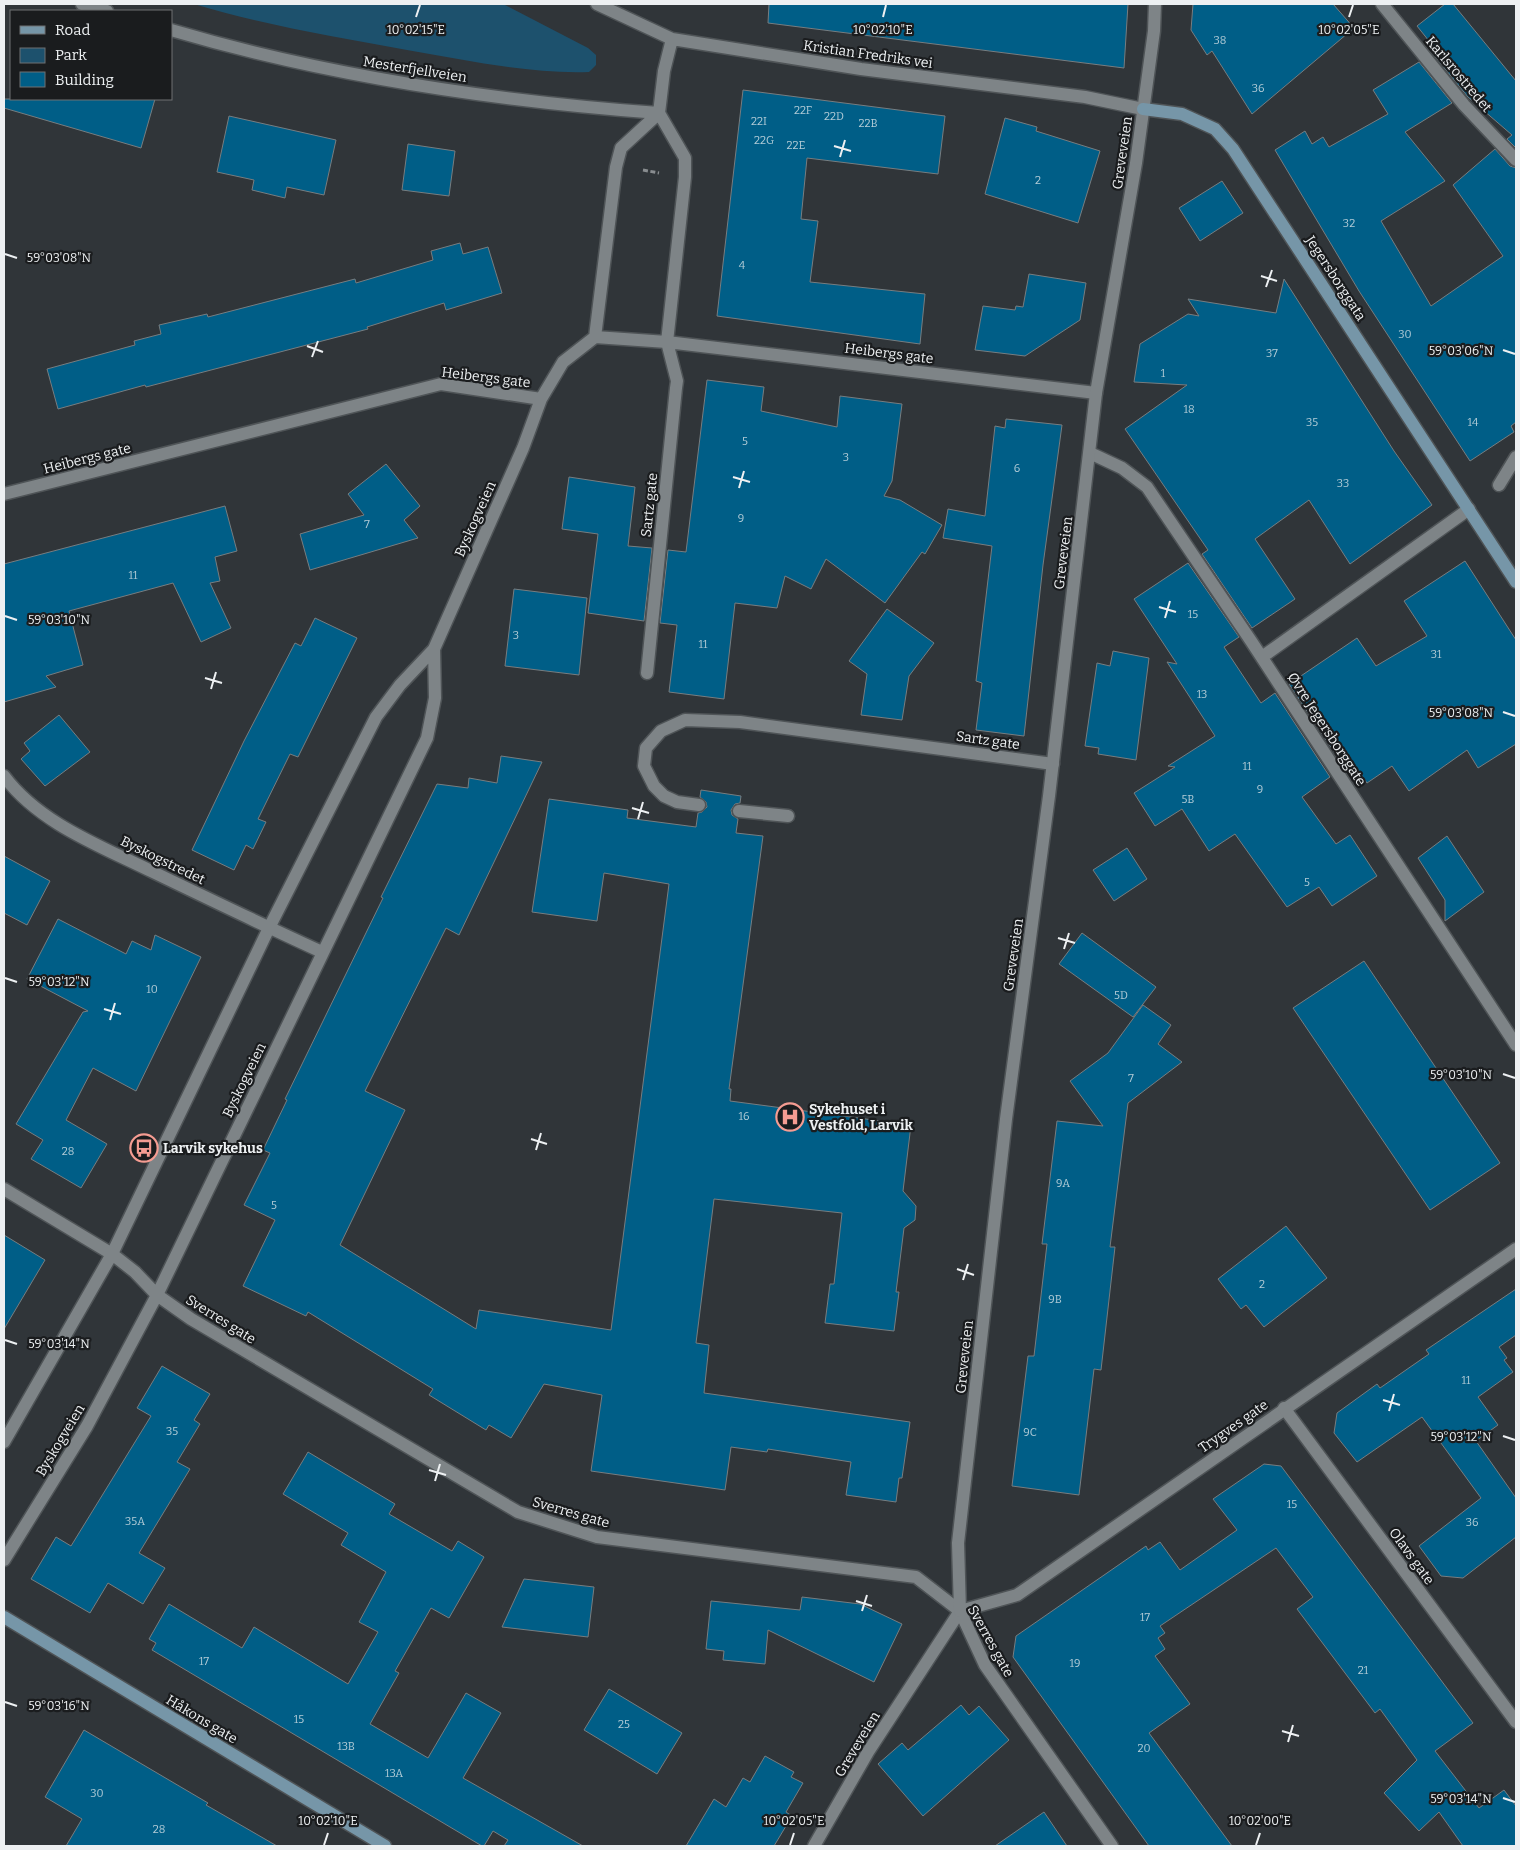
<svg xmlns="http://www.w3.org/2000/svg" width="1520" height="1850" font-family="Bitter,serif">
	<rect width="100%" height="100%" fill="#303539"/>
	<path fill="#1d516d" d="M194,4H503L588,48L596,55V65L589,72C528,74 466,60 407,50C336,37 263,25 194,4Z"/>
	<path fill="#005e87" stroke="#777d80" d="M769,4H1128L1124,68L768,23Z
		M1193,4H1333L1354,28L1252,114L1212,51L1207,55L1191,30Z
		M1445,4H1453L1516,81V148L1507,139L1512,135L1468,97L1433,54L1437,51L1417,26Z
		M1419,62L1452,103L1405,132L1445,181L1381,221L1431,306L1503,256L1453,185L1495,149L1510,166L1516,168V422L1511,426L1514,432L1470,461L1359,291L1275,150L1305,131L1312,144L1323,137L1329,147L1388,114L1373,90Z
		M743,90L945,116L938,174L807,158L801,219L818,221L810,282L925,294L920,344L717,316Z
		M4,99H155L141,148L4,108Z
		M229,116L336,140L324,195L287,187L285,198L252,190L254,180L217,172Z
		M1005,118L1037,127L1036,131L1100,151L1078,223L985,194Z
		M408,144L455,151L449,196L402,190Z
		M1222,181L1243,213L1200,241L1179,208Z
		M460,243L463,254L488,247L502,293L446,310L444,303L367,327L368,329L146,387L145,385L58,409L47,369L135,345L134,341L161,334L159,325L207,314L208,317L355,279L356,283L433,260L431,251Z
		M1029,274L1086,283L1080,320L1025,356L975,350L983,306L1015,310L1016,306L1023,307Z
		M1284,279L1394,451L1432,505L1350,564L1309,500L1255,539L1295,599L1252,628L1202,554L1208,550L1125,429L1187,385L1134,382L1140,344L1188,314L1199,316L1188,299L1276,313Z
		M707,380L764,387L761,411L837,427L840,396L902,404L892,481L884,496L900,500L942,525L925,554L922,552L885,603L826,559L811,589L785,576L777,608L735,603L724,699L669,692L677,625L660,623L668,550L686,552Z
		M1006,419L1062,425L1043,565L1024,736L976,730L982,683L976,681L992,546L943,538L948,509L985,516L995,426L1005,428Z
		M386,464L420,506L404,520L418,538L310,570L300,534L364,515L348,494Z
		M569,477L635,487L628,546L652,548L644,621L588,613L598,534L562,529Z
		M225,506L237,551L215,557L220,581L210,583L231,628L201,642L173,583L69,611L83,665L46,676L56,687L4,702V564Z
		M1465,561L1516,640V744L1478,768L1467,750L1409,791L1392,766L1367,783L1352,761L1344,767L1289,684L1357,638L1376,666L1427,636L1404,601Z
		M1188,563L1239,637L1224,647L1261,703L1275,693L1330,777L1302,797L1336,844L1350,835L1377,876L1332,906L1319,887L1287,907L1235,834L1209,851L1182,809L1155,826L1134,793L1175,767L1168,766L1215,736L1167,662L1177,664L1134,599Z
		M514,589L587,598L579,675L505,666Z
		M887,609L934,643L909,676L902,720L861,715L867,674L849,661Z
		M315,618L357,638L298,757L290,754L258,819L266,822L253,849L246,845L234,870L192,850L244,741L295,643L301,646Z
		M1113,651L1149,658L1136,760L1098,754L1099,748L1085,746L1097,663L1110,666Z
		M59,715L90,752L45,786L21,759L30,751L24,743Z
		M501,756L542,762L459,935L446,928L365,1091L405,1110L340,1245L476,1329L479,1310L611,1330L669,884L604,873L597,921L532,912L549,799L628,810L627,818L696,827L698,813L702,812L707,807L706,802L700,797L701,790L741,796L740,803L735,804L731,810L732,815L738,819L736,833L763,836L729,1089H731L730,1101L911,1125L903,1191L916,1206L915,1220L904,1228L896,1292H899L894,1331L825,1323L830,1284H834L842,1213L714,1199L696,1343L709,1345L704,1393L910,1422L902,1478H899L896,1502L846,1495L851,1462L768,1449L767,1452L731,1447L725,1490L591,1471L602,1395L544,1384L511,1438L489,1425L486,1430L429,1395L433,1389L308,1312L306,1316L243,1286L275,1220L244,1205L270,1153L263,1150L287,1100L285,1099L383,898L381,897L437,784L468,788L469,778L497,783Z
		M1447,836L1484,892L1445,921V900L1418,858Z
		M1127,848L1147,879L1114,901L1093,870Z
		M4,856L50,881L27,925L4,913Z
		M58,919L126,954L132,941L151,950L155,935L201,957L136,1091L93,1068L66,1120L107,1144L81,1188L31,1159L43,1140L16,1124L83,1012L88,1011L27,979Z
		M1082,933L1156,987L1133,1017L1059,964Z
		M1364,961L1500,1163L1430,1210L1293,1008Z
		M1143,1005L1171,1025L1158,1044L1182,1062L1128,1103L1110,1247H1115L1101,1370L1094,1369L1079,1495L1012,1486L1028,1356H1034L1047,1244H1042L1057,1121L1103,1126L1070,1081L1108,1053Z
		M1286,1226L1327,1278L1264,1327L1246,1305L1241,1309L1218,1279Z
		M4,1235L45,1260L4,1329Z
		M1516,1289V1335L1499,1347L1507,1358L1504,1360L1513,1372L1478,1397L1498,1425L1476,1441L1516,1498V1537L1463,1578L1441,1576L1419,1546L1481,1498L1422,1417L1357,1462L1334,1433L1337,1413L1377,1384L1380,1388L1429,1354L1426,1350Z
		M162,1366L210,1394L194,1420L200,1424L177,1462L190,1469L139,1553L165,1568L143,1604L108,1583L90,1613L31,1579L56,1537L71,1546L151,1416L137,1408Z
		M308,1452L395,1504L389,1514L452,1551L458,1541L484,1557L449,1618L431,1608L395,1671L399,1673L370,1724L428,1758L466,1693L501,1713L463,1778L583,1846H504L508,1840L493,1831L484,1846H482L152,1650L156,1643L149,1639L169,1604L242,1648L254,1627L348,1684L378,1632L359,1622L386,1572L341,1545L348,1533L283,1494Z
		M1264,1464L1281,1466L1473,1723L1435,1751L1479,1808L1504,1790L1516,1806V1846H1463L1439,1812L1419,1831L1384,1793L1417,1760L1380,1709L1375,1713L1297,1609L1313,1597L1276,1548L1160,1626L1165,1633L1158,1638L1165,1649L1155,1656L1190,1704L1149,1733L1232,1846H1149L1013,1657L1016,1636L1146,1546L1148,1550L1160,1542L1180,1570L1237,1530L1213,1499Z
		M524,1579L594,1587L588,1637L502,1627Z
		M802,1597L860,1604L902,1624L874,1682L768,1630L765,1664L723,1660L724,1651L706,1649L711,1601L800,1610Z
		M609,1689L682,1733L657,1774L584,1730Z
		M961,1705L969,1715L979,1706L1009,1740L923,1816L878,1764L902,1743L908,1750Z
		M84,1730L208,1803L206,1805L277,1846H66L82,1819L45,1797Z
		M765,1756L794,1772L791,1777L803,1783L786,1812L792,1816L774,1846H686L714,1799L726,1807L743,1778L750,1782Z
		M1044,1812L1067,1846H995Z"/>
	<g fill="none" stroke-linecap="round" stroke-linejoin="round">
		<g stroke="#4f5457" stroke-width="15">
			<path id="service" d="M699,805L677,802L664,796L654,786L644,766L646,748L661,731L685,720L740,722L1053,764
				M739,811L788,816"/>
		</g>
		<g stroke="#4f5457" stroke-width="15">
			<path id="minor" d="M82,4L107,11
				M597,4L672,39L861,69L1085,97L1143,109
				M1382,4L1464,105L1516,160
				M171,30C330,77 494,101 659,113
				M595,337L616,167L621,148L659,113
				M1090,453L1122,468L1147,487L1251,641L1516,1045
				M1499,485L1516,457
				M4,494L441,384L541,399L563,362L595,337L667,342L1096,393
				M1262,657L1469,509
				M647,673L676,388L677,381L667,342L685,177V158L659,113L664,71L672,39
				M4,776C40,824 101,846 153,872C209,899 265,926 322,952
				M4,1189L112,1254L135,1272L157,1295L191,1319L518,1512L597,1537L916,1577L960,1611L985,1665L1112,1846
				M4,1442L112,1254L269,928L376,717L400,685L434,649L523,448L541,399
				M4,1560L87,1426L157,1295L427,738L435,698L434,649
				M814,1846L868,1752L960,1611L1017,1595L1516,1249"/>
		</g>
		<g stroke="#4f5457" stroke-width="15">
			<path id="tertiary" d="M1284,1408L1516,1722
				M960,1611L958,1543L1006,1119L1049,796L1096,393L1136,163L1154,31L1155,4"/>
		</g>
		<g stroke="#4f5457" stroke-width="15">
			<path id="secondary" d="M1143,109L1182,114L1215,129L1233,149L1516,582
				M4,1617L385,1846"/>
		</g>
		<path stroke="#898d90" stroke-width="3" stroke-dasharray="5 2.5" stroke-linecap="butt" d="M643,170L659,173"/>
		<use href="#service" stroke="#7e8487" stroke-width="12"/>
		<use href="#minor" stroke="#7e8487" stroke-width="12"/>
		<use href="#tertiary" stroke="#7e8487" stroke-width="12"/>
		<use href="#secondary" stroke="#7696a8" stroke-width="12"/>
	</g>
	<path fill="none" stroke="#edf0f2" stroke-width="2" d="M416,17L420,5M883,17L886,5M1349,17L1353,5M834,146L851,151M840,157L845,140M5,254L17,258M1261,276L1277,281M1266,287L1272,270M307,346L323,352M1503,350L1515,354M312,357L318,341M733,477L750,482M739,488L744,471M1159,607L1176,612M5,616L17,620M1165,618L1170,601M205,678L222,683M211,689L216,672M1503,712L1515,716M632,808L649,813M638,819L643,802M1058,938L1075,943M1064,949L1069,933M5,978L17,982M104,1009L121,1014M110,1020L115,1003M1503,1074L1515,1078M531,1139L547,1144M536,1150L541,1133M957,1269L974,1275M963,1280L968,1264M5,1340L17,1344M1383,1400L1400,1405M1389,1411L1394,1394M1503,1436L1515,1440M429,1470L446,1475M435,1481L440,1464M856,1601L872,1606M862,1611L867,1595M5,1702L17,1706M1282,1731L1299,1736M1288,1742L1293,1725M1503,1798L1515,1802M324,1845L328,1833M790,1845L794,1833M1256,1845L1260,1833"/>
	<defs>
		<g id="hospital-ring" transform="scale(1.4375)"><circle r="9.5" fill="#1a1c1e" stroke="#f59c92" stroke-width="1.5"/><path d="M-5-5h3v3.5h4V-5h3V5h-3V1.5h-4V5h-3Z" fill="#f59c92"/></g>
		<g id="bus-ring" transform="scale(1.4375)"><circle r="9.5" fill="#1a1c1e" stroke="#f59c92" stroke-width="1.5"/><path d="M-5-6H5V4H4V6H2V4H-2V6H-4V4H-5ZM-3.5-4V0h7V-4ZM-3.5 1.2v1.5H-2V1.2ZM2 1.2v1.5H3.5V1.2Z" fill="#f59c92"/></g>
	</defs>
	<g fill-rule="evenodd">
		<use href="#hospital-ring" x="790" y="1117"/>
		<use href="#bus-ring" x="144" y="1148"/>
	</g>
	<g text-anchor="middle" stroke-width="4.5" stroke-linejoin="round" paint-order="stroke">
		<g font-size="11" fill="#b2ccd7">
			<text x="1220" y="44">38</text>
			<text x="1258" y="92">36</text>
			<text x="803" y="114">22F</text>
			<text x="834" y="120">22D</text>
			<text x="759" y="125">22I</text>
			<text x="868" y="127">22B</text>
			<text x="764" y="144">22G</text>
			<text x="796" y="149">22E</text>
			<text x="1038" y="184">2</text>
			<text x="1349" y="227">32</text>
			<text x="742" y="269">4</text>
			<text x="1405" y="338">30</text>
			<text x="1272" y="357">37</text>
			<text x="1163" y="377">1</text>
			<text x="1189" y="413">18</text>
			<text x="1312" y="426">35</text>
			<text x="1473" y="426">14</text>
			<text x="745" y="445">5</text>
			<text x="846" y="461">3</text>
			<text x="1017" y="472">6</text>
			<text x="1343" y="487">33</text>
			<text x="741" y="522">9</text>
			<text x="367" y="528">7</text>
			<text x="133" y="579">11</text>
			<text x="1193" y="618">15</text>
			<text x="516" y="639">3</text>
			<text x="703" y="648">11</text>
			<text x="1436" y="658">31</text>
			<text x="1202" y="698">13</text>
			<text x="1247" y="770">11</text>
			<text x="1260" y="793">9</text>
			<text x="1188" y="803">5B</text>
			<text x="1307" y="886">5</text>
			<text x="152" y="993">10</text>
			<text x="1121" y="999">5D</text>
			<text x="1131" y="1082">7</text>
			<text x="744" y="1120">16</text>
			<text x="68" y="1155">28</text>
			<text x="1063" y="1187">9A</text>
			<text x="274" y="1209">5</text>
			<text x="1262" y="1288">2</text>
			<text x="1055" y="1303">9B</text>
			<text x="1466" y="1384">11</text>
			<text x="172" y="1435">35</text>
			<text x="1030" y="1436">9C</text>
			<text x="1292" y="1508">15</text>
			<text x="135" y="1525">35A</text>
			<text x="1472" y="1526">36</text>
			<text x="1145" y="1621">17</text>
			<text x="204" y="1665">17</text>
			<text x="1075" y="1667">19</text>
			<text x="1363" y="1674">21</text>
			<text x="299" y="1723">15</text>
			<text x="624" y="1728">25</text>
			<text x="346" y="1750">13B</text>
			<text x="1144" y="1752">20</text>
			<text x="394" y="1777">13A</text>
			<text x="97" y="1797">30</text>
			<text x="159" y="1833">28</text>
		</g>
		<g font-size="14" fill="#edf0f2" stroke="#1a1c1e">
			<text transform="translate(868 54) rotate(8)" y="5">Kristian Fredriks vei</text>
			<text transform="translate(415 69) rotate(9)" y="5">Mesterfjellveien</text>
			<text transform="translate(1459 74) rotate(50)" y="5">Karlsrostredet</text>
			<text transform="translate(1122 153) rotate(-82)" y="5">Greveveien</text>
			<text transform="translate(1336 278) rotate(57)" y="5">Jegersborggata</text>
			<text transform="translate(889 353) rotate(7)" y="5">Heibergs gate</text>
			<text transform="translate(486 377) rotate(7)" y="5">Heibergs gate</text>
			<text transform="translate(87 458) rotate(-14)" y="5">Heibergs gate</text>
			<text transform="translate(649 505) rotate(-84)" y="5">Sartz gate</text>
			<text transform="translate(475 519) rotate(-66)" y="5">Byskogveien</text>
			<text transform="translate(1063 553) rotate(-83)" y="5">Greveveien</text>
			<text transform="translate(1327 729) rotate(57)" y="5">Øvre Jegersborggate</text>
			<text transform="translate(988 740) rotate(8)" y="5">Sartz gate</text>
			<text transform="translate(163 860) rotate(26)" y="5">Byskogstredet</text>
			<text transform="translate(1013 955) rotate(-82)" y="5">Greveveien</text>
			<text transform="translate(244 1080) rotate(-64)" y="5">Byskogveien</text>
			<text transform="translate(221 1319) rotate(32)" y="5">Sverres gate</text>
			<text transform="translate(964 1357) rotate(-84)" y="5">Greveveien</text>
			<text transform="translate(1233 1426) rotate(-35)" y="5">Trygves gate</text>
			<text transform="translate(60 1440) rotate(-59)" y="5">Byskogveien</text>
			<text transform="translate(571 1512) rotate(16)" y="5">Sverres gate</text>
			<text transform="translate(1412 1556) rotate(54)" y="5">Olavs gate</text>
			<text transform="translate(991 1641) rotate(61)" y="5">Sverres gate</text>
			<text transform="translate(202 1719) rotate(31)" y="5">Håkons gate</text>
			<text transform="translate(857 1744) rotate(-59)" y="5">Greveveien</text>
		</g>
		<g font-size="14" font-weight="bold" fill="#edf0f2" stroke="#1a1c1e" text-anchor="start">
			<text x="809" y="1114">Sykehuset i<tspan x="809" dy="16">Vestfold, Larvik</tspan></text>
			<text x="163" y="1153">Larvik sykehus</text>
		</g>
	</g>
	<g font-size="12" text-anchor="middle" fill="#edf0f2" stroke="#1a1c1e" stroke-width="4.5" stroke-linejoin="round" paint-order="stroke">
		<text x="416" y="34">10°02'15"E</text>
		<text x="883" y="34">10°02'10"E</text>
		<text x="1349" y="34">10°02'05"E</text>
		<text x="59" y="262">59°03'08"N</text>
		<text x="1461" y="355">59°03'06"N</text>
		<text x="59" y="624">59°03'10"N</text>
		<text x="1461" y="717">59°03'08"N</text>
		<text x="59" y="986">59°03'12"N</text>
		<text x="1461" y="1079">59°03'10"N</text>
		<text x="59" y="1348">59°03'14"N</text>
		<text x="1461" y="1441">59°03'12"N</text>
		<text x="59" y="1710">59°03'16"N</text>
		<text x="1461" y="1803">59°03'14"N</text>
		<text x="328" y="1825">10°02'10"E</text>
		<text x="794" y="1825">10°02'05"E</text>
		<text x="1260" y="1825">10°02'00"E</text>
	</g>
	<rect width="1520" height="1850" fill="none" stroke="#edf0f2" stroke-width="10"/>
	<rect x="10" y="10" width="162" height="90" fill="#1a1c1e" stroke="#6e7173"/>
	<rect x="20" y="26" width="25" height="8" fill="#7696a8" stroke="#6e7173"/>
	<text x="55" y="35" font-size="15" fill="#edf0f2">Road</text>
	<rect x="20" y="48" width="25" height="15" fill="#1d516d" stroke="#6e7173"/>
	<text x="55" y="60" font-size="15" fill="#edf0f2">Park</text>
	<rect x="20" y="72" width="25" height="15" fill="#005e87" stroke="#6e7173"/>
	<text x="55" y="85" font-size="15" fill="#edf0f2">Building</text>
</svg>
